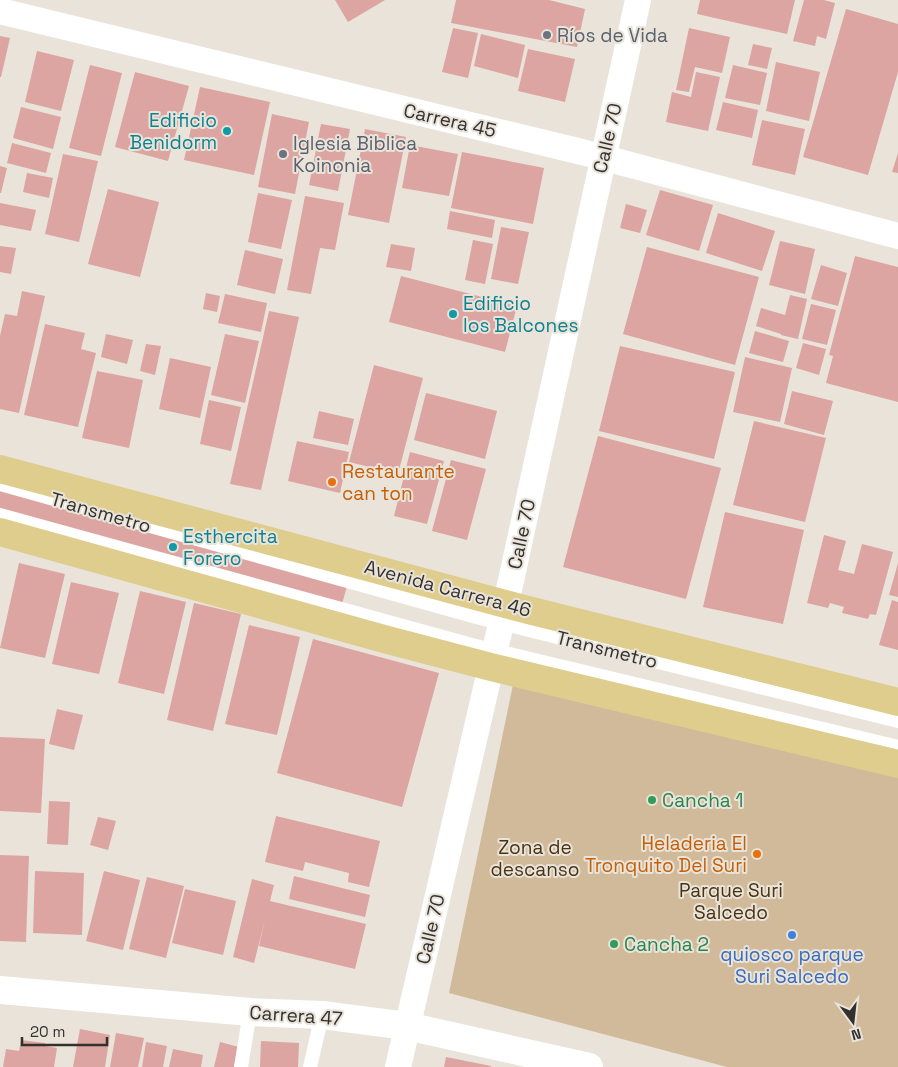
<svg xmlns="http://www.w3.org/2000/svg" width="898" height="1067" font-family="'Space Grotesk',sans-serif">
	<rect width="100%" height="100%" fill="#e9e3da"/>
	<path fill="#d1ba99" d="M514,680L898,775V1067H727L449,993Z"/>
	<path fill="#dca5a1" d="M335,0H385L348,22Z
		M456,0H549L585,9L577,47L451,23Z
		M700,0H795L787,34L697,14Z
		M804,0H824L835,3L826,39L817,36L815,46L793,41Z
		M846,9L898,24V72L868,175L803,157Z
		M453,28L478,33L468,78L442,72Z
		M689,28L730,37L722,73L695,67L689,92L676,90Z
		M481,34L525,45L518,78L474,66Z
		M0,36L10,38L1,77H0Z
		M753,44L772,48L767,69L748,65Z
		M528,49L575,59L565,102L518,91Z
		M37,51L74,60L61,111L25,102Z
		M776,62L820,72L809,121L766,111Z
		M90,65L122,73L101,156L69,148Z
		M733,65L767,73L760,105L725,98Z
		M135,72L189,86L168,161L115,147Z
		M696,72L720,77L708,131L666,122L672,92L691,97Z
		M200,87L270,102L254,175L184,160Z
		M723,102L758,110L752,138L716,130Z
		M21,107L61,117L53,149L13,138Z
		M272,114L309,122L295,194L258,187Z
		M762,120L805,129L795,175L752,165Z
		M321,124L350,129L338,191L309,185Z
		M365,129L406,137L389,223L348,215Z
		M12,143L51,153L46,173L7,163Z
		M410,145L458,154L449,196L402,188Z
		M462,152L544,168L533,224L451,208Z
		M898,153V173L892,172Z
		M63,154L98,161L79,242L45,234Z
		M0,166L7,168L1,193H0Z
		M27,173L53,178L49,198L23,192Z
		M108,189L159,202L140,277L88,264Z
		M660,190L713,205L699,251L646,235Z
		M258,193L292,200L281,249L248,242Z
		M305,196L344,203L335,250L320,248L311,294L287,290Z
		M0,203L36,210L31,231L0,225Z
		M626,204L647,210L640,233L620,228Z
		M450,211L495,220L492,238L447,229Z
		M718,213L775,231L762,271L706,253Z
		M501,227L529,232L518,284L491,279Z
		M473,240L493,244L485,284L465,280Z
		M780,241L815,249L805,294L769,285Z
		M391,244L415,248L411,271L386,267Z
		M0,246L16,248L11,274L0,272Z
		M647,247L759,277L735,365L623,334Z
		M245,250L283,259L275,294L237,285Z
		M855,256L898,267V402L826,383L833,356L829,355Z
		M821,265L847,273L838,306L811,299Z
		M401,276L517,306L505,352L389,322Z
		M22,291L45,296L19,413L0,409V336L5,314L17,316Z
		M206,293L220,296L217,312L203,309Z
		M225,294L267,303L261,332L218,323Z
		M790,295L807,299L798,339L781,335V334L756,326L761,308L785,315Z
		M811,304L836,310L827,345L802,339Z
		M269,311L299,317L261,490L230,484Z
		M45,324L85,333L81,349L96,353L78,427L24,415Z
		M755,331L789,341L783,362L749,353Z
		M106,334L133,340L127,364L101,357Z
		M225,334L259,341L245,403L211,395Z
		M803,343L826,349L819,375L796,368Z
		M146,344L161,346L155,375L140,371Z
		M620,346L735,372L714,459L599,431Z
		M745,357L792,368L780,422L733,412Z
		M170,358L211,367L200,418L159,409Z
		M374,365L423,378L398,474L349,462Z
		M97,371L143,380L129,448L82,438Z
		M792,391L833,401L824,435L784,424Z
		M426,393L497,411L485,459L414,440Z
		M209,400L241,407L231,451L200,444Z
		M319,411L354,419L348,445L313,438Z
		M754,421L826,438L805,522L733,505Z
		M598,436L721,468L686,599L563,567Z
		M297,441L349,452L340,493L288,481Z
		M410,452L444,461L427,524L394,516Z
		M451,460L486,469L467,540L432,531Z
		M0,490L347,586L342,604L0,509Z
		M725,512L804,530L783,624L703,607Z
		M824,535L846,541L838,570L854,574L862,544L893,552L876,615L870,614L868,619L842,613L844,607L830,603L828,608L807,603Z
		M19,563L65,574L45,658L0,648Z
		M898,563V597L889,595Z
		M71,582L119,593L99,674L52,664Z
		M140,591L186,602L164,694L118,683Z
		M892,600L898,602V650L879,645Z
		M194,603L241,614L213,731L167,720Z
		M249,625L300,637L277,735L225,724Z
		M313,639L439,673L402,807L277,773Z
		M57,709L83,715L74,750L49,744Z
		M0,737L45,739L41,813L0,811Z
		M49,801L70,802L68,845L47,844Z
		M276,816L380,841L369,887L348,882L349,873L305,862L303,871L265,862Z
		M98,817L116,821L108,850L90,845Z
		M0,855L29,856L26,942L0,941Z
		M35,871L84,873L82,935L33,933Z
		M104,871L140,880L123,950L86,941Z
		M294,876L370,895L365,917L289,899Z
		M147,877L184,886L166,958L129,949Z
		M252,879L274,885L270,901L366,924L355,969L259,946L265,920L254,963L233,957Z
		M185,889L236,901L223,955L172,943Z
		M80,1029L110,1035L105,1067H73Z
		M116,1033L144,1038L138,1067H110Z
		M21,1040L45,1043V1046L57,1048L54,1067H3L6,1049L19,1051Z
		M261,1041L299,1043L298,1067H260Z
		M146,1042L167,1046L163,1067H142Z
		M220,1042L239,1047L234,1067H214Z
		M173,1049L203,1055L201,1067H169Z
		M446,1057L491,1066V1067H444Z"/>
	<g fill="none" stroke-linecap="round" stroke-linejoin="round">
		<path stroke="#fff" stroke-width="14" d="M0,484L480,618L898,721
			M0,515L472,645L898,747
			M241,1067L250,1012
			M310,1067L322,1015"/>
		<path stroke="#fff" stroke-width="26" d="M0,11L582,152L898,236
			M398,1067L510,585L638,0"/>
		<path stroke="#fff" stroke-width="28" d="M0,990L250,1012L322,1015L407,1026L589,1067"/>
		<path stroke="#decd8c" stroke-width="28" d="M0,469L528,610L898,702
			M0,532L384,639L491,667L898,764"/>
	</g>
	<g fill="#6b7280" stroke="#e9e3da" stroke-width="2">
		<circle cx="547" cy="35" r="5"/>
		<circle cx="283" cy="154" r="5"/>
	</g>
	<g fill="#0f9aa8" stroke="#e9e3da" stroke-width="2">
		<circle cx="227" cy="131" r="5"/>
		<circle cx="453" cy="314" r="5"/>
		<circle cx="173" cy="547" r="5"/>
	</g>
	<g fill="#e8710a" stroke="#e9e3da" stroke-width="2">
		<circle cx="332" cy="482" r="5"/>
		<circle cx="757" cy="854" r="5"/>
	</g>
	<g fill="#2e9e5b" stroke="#e9e3da" stroke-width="2">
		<circle cx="652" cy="800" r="5"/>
		<circle cx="614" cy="944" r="5"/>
	</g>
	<circle fill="#3f7fe0" stroke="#e9e3da" stroke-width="2" cx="792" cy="935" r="5"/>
	<g text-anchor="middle" stroke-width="4" stroke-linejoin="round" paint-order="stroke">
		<g font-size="19" fill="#5b616d" stroke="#e9e3da" text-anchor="start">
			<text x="557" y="42">Ríos de Vida</text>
			<text x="293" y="150">Iglesia Biblica<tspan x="293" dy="22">Koinonia</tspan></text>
		</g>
		<g font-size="19" fill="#0d838f" stroke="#e9e3da" text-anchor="start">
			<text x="217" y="127" text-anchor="end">Edificio<tspan x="217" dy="22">Benidorm</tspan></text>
			<text x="463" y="310">Edificio<tspan x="463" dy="22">los Balcones</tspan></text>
			<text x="183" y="543">Esthercita<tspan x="183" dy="22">Forero</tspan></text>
		</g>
		<g font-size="19" fill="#33312e" stroke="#e9e3da">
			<text transform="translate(450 120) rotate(13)" y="7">Carrera 45</text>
			<text transform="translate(607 138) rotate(-77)" y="7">Calle 70</text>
			<text transform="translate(101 512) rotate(16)" y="7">Transmetro</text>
			<text transform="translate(521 534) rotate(-78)" y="7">Calle 70</text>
			<text transform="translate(448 588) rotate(15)" y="7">Avenida Carrera 46</text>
			<text transform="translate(607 649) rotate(14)" y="7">Transmetro</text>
			<text transform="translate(430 929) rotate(-77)" y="7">Calle 70</text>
			<text transform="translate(296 1015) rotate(4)" y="7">Carrera 47</text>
		</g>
		<g font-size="19" fill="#c56008" stroke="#e9e3da" text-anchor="start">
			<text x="342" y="478">Restaurante<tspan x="342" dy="22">can ton</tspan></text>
			<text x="747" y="850" text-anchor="end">Heladeria El<tspan x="747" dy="22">Tronquito Del Suri</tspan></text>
		</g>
		<g font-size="19" fill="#27864d" stroke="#e9e3da" text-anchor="start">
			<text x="662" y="807">Cancha 1</text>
			<text x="624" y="951">Cancha 2</text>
		</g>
		<g font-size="19" fill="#493412" stroke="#e9e3da">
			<text x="535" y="854">Zona de<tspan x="535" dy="22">descanso</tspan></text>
			<text x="731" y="897">Parque Suri<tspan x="731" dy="22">Salcedo</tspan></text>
		</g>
		<g font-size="19" fill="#366cbe" stroke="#e9e3da">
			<text x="792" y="961">quiosco parque<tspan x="792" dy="22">Suri Salcedo</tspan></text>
		</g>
	</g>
	<g transform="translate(853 1022) rotate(165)" stroke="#e9e3da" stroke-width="4" paint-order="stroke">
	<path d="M0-4L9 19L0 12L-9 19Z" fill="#33312e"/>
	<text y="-8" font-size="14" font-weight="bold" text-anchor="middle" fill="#33312e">N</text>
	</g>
	<path d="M22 1037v8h85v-8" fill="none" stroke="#33312e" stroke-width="2.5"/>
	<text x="30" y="1037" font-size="15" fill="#33312e" stroke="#e9e3da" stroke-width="4" paint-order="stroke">20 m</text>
</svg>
